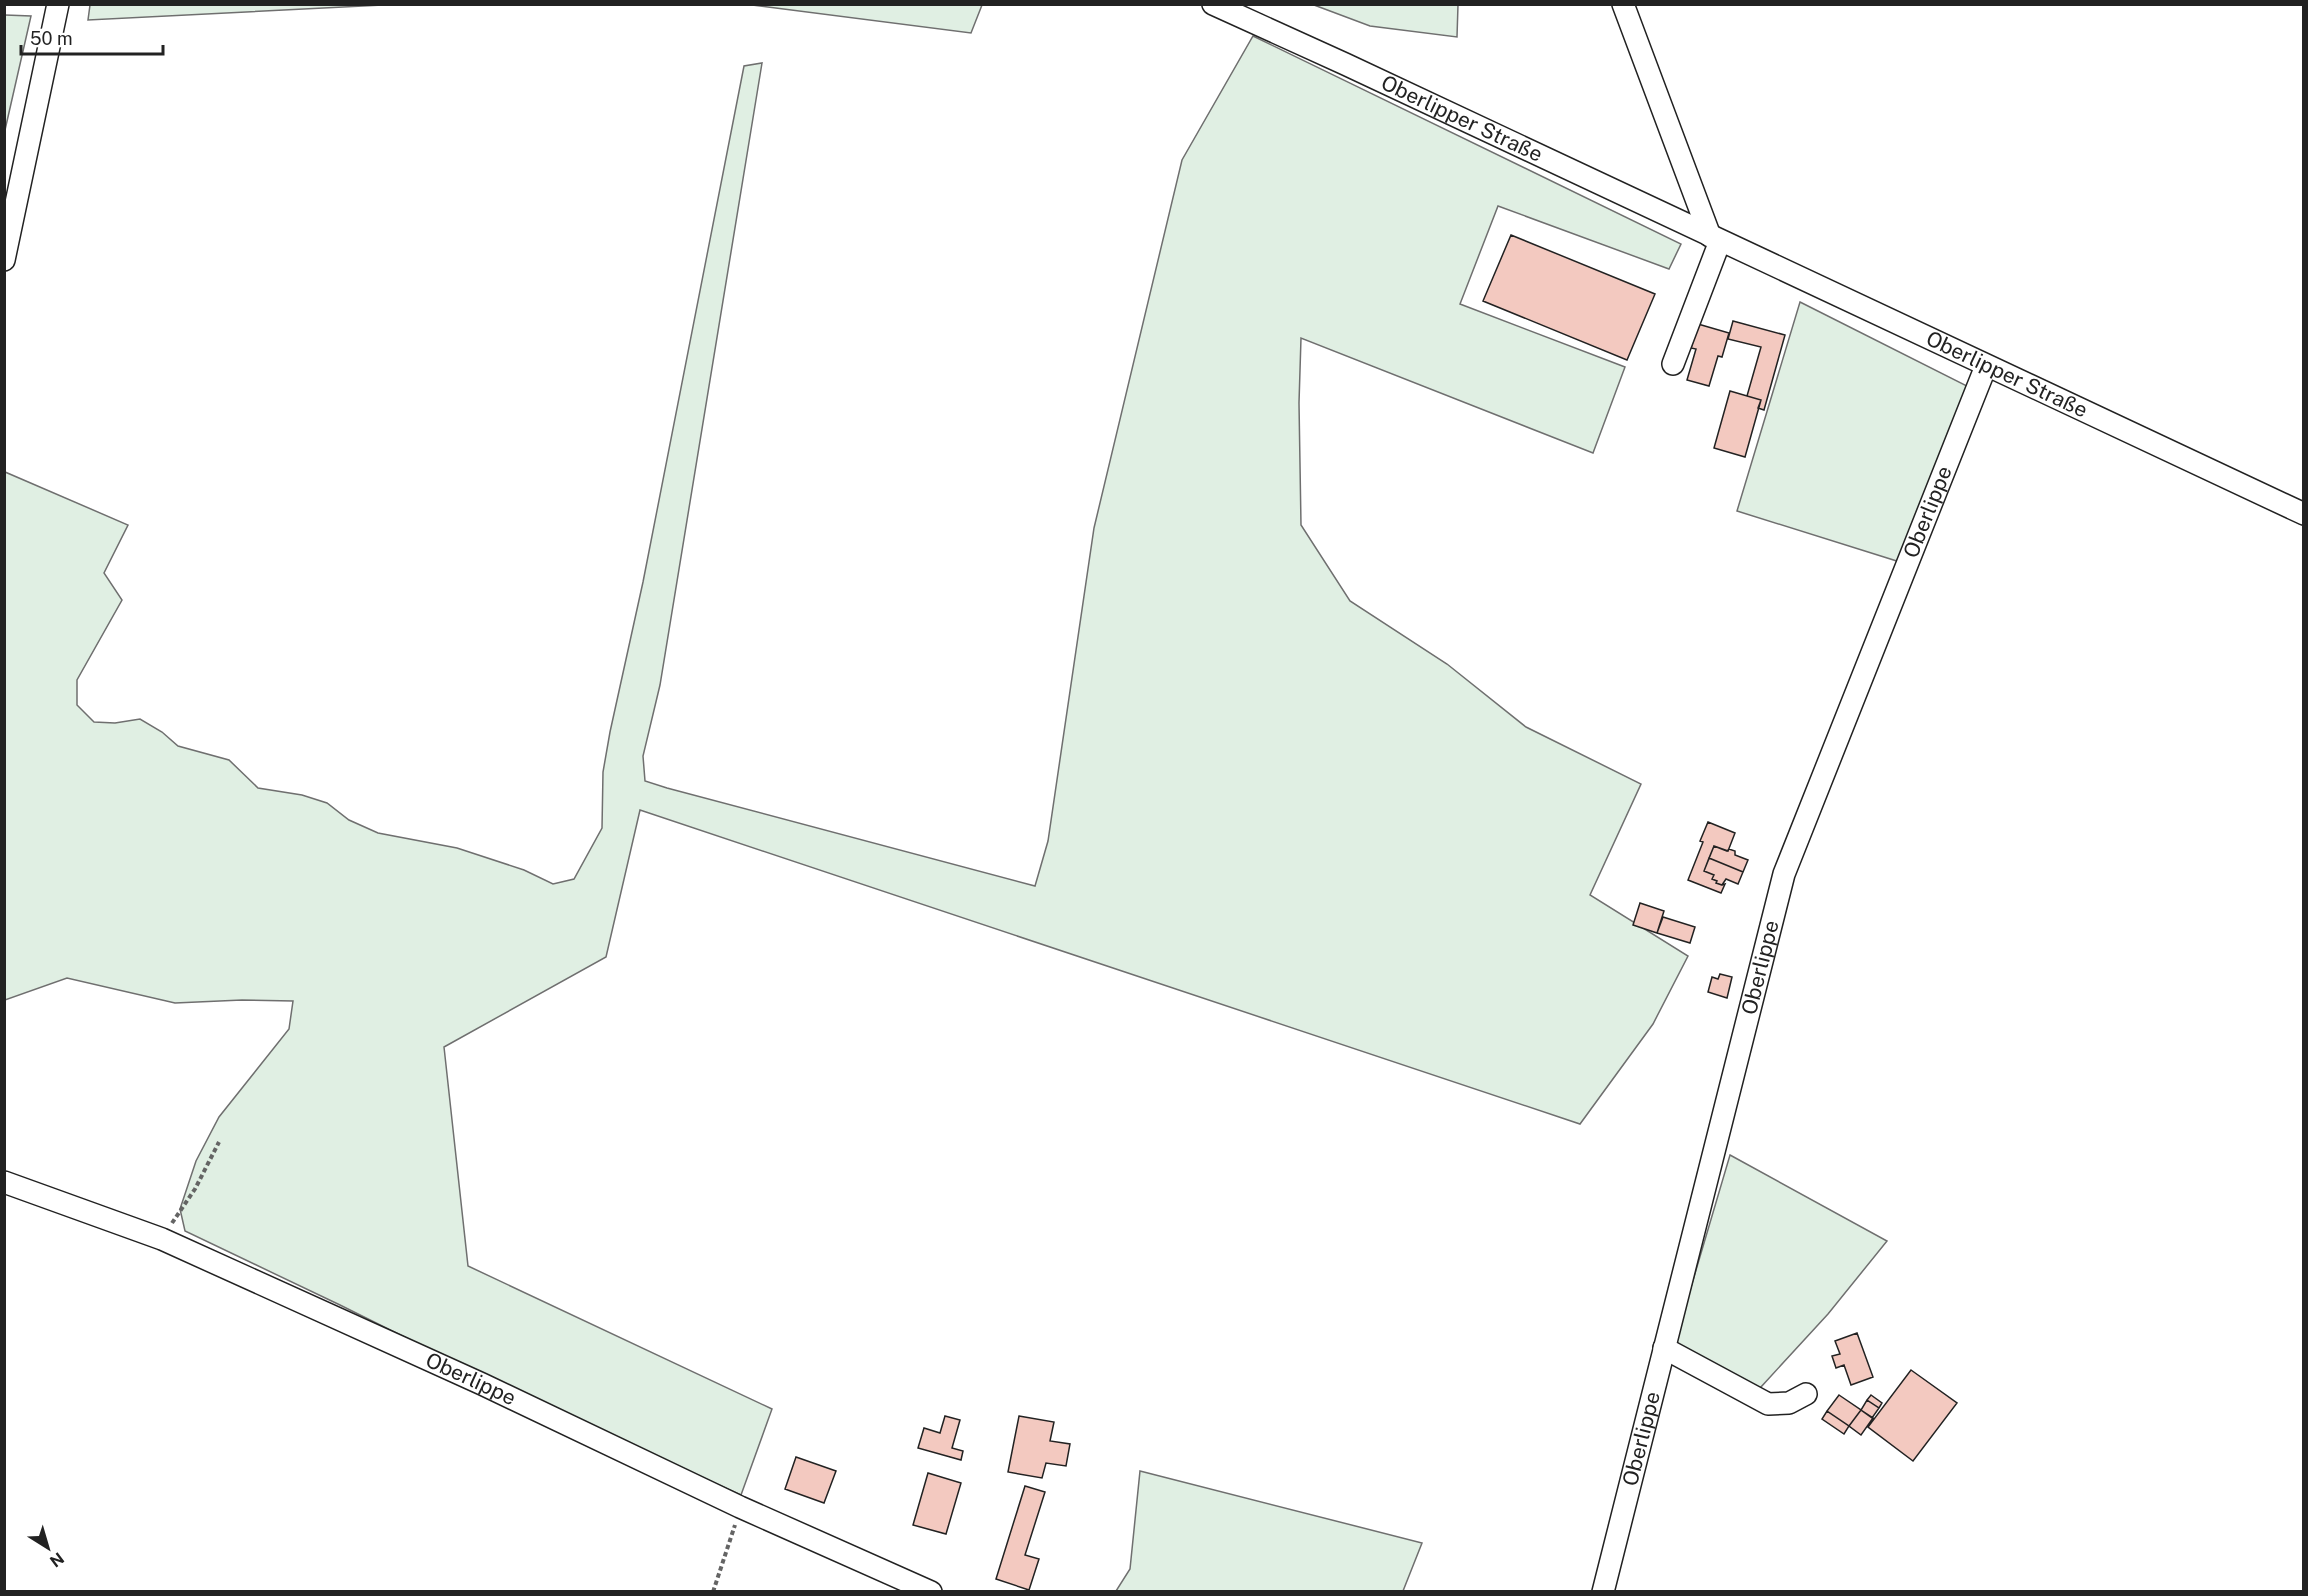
<svg xmlns="http://www.w3.org/2000/svg" width="2308" height="1596" font-family="'Public Sans',sans-serif">
	<rect width="100%" height="100%" fill="#fff"/>
	<path fill="#e0efe3" stroke="#6f6f6f" stroke-width="1.5" d="M90,5V4L383,5L88,20Z
		M752,5H982L971,33Z
		M1314,5H1458L1457,37L1370,26Z
		M5,15L31,16L5,130L4,15Z
		M1253,36L1681,244L1669,269L1498,206L1460,304L1625,367L1593,453L1301,338L1299,403L1301,525L1350,601L1447,664L1526,727L1641,784L1590,895L1688,956L1653,1024L1580,1124L640,810L606,957L444,1047L468,1266L772,1409L741,1495L527,1398L340,1305L185,1231L180,1209L196,1161L219,1117L289,1029L293,1001L242,1000L175,1003L67,978L5,1000V472L128,525L104,573L122,600L77,680V705L94,722L115,723L140,719L162,732L178,746L229,760L258,788L302,795L327,803L349,820L378,833L457,848L524,870L553,884L574,879L602,828L603,772L610,732L643,582L744,66L762,63L660,685L643,756L645,781L667,788L1035,886L1048,841L1094,528L1182,160Z
		M1800,302L1967,386L1900,562L1737,511Z
		M1730,1155L1887,1241L1828,1314L1760,1388L1673,1348Z
		M1140,1471L1422,1543L1403,1591H1116L1130,1569Z"/>
	<path fill="#f3c9c0" stroke="#222" stroke-width="1.5" d="M1511,235L1655,294L1627,360L1483,301Z
		M1733,321L1785,335L1764,410L1758,408L1761,400L1747,396L1761,347L1728,339Z
		M1698,324L1729,333L1722,357L1718,356L1709,386L1687,380L1696,349L1691,348Z
		M1730,391L1761,400L1745,457L1714,448Z
		M1708,822L1735,833L1728,851L1714,846L1704,871L1714,875L1712,879L1717,881L1716,883L1722,885L1725,884L1721,893L1688,880L1703,842L1700,841Z
		M1714,846L1727,851L1729,849L1735,851V855L1748,860L1743,872L1709,858Z
		M1709,858L1743,872L1738,884L1726,879L1722,885L1716,883L1717,881L1712,879L1714,875L1704,871Z
		M1640,903L1664,911L1657,933L1633,925Z
		M1663,917L1695,927L1690,943L1657,933Z
		M1720,974L1732,977L1727,998L1708,992L1712,977L1718,979Z
		M1857,1333L1873,1377L1851,1385L1844,1365L1836,1368L1832,1356L1840,1354L1835,1341Z
		M1911,1370L1957,1403L1913,1461L1868,1427Z
		M1839,1395L1861,1410L1849,1426L1827,1411Z
		M1871,1395L1882,1403L1879,1408L1867,1400Z
		M1867,1400L1879,1408L1872,1418L1861,1410Z
		M1861,1410L1873,1418L1861,1435L1849,1426Z
		M1827,1411L1849,1426L1844,1434L1822,1419Z
		M945,1416L960,1420L952,1448L963,1451L961,1460L918,1448L924,1428L940,1433Z
		M1019,1416L1054,1422L1050,1441L1070,1444L1066,1466L1046,1463L1042,1478L1008,1472Z
		M796,1457L836,1471L824,1503L785,1489Z
		M928,1473L961,1483L946,1534L913,1525Z
		M1025,1486L1045,1492L1025,1555L1039,1559L1029,1590L996,1579Z"/>
	<g fill="none" stroke-linecap="round" stroke-linejoin="round">
		<g stroke="#222" stroke-width="24">
			<g id="minor">
				<path id="s1" d="M1213,4L1345,64L2304,514"/>
				<path d="M1623,4L1710,236"/>
				<path d="M4,260L58,4"/>
				<path d="M1673,364L1720,241"/>
				<path id="s2" d="M4,1182L162,1239L482,1384L740,1507L931,1592"/>
				<path d="M1664,1348L1768,1404L1789,1403L1806,1394"/>
				<path id="s3" d="M1603,1592L1784,874L1986,366"/>
			</g>
		</g>
		<path stroke="#646464" stroke-width="4" stroke-dasharray="4.5 3" stroke-linecap="butt" d="M172,1223L195,1189L219,1142
			M713,1592L735,1525"/>
		<use href="#minor" stroke="#fff" stroke-width="21"/>
	</g>
	<g text-anchor="middle" stroke-width="4.5" stroke-linejoin="round" paint-order="stroke">
		<g font-size="21" fill="#222" stroke="#fff">
			<text dy="7" stroke="none"><textPath href="#s1" startOffset="274">Oberlipper Straße</textPath></text>
			<text dy="7" stroke="none"><textPath href="#s1" startOffset="876">Oberlipper Straße</textPath></text>
			<text dy="7" stroke="none"><textPath href="#s3" startOffset="1130">Oberlippe</textPath></text>
			<text dy="7" stroke="none"><textPath href="#s3" startOffset="644">Oberlippe</textPath></text>
			<text dy="7" stroke="none"><textPath href="#s2" startOffset="507">Oberlippe</textPath></text>
			<text dy="7" stroke="none"><textPath href="#s3" startOffset="158">Oberlippe</textPath></text>
		</g>
	</g>
	<rect width="2308" height="1596" fill="none" stroke="#222222" stroke-width="12"/>
	<g transform="translate(48 1548) rotate(143)" stroke="#ffffff" stroke-width="4.5" paint-order="stroke">
	<path d="M0-4.5L10 22L0 15L-10 22Z" fill="#222222"/>
	<text y="-9" font-size="16" font-weight="bold" text-anchor="middle" fill="#222222">N</text>
	</g>
	<path d="M21 45v9h142v-9" fill="none" stroke="#222222" stroke-width="3"/>
	<text x="30" y="45" font-size="18" fill="#222222" stroke="#ffffff" stroke-width="4.5" paint-order="stroke">50 m</text>
</svg>
